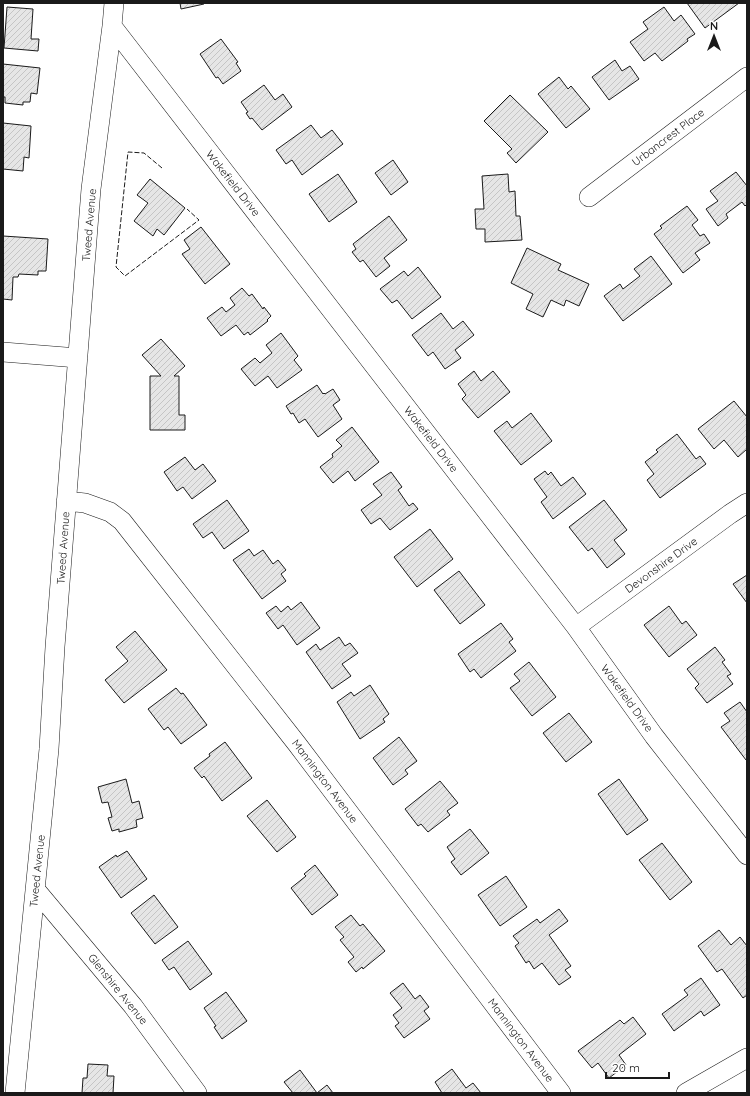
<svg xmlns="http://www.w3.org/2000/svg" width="750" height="1096" font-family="Quicksand,sans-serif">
	<defs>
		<pattern id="building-hatch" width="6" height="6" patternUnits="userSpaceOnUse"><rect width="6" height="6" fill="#e6e6e6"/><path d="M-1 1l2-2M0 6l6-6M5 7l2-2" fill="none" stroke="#c5c5c5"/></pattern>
	</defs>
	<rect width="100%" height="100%" fill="#fff"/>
	<path fill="url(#building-hatch)" stroke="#1a1a1a" d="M180,3H204V4L181,9Z
		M687,3H739L705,28Z
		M7,7L33,9L31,39H39L38,51L4,48Z
		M664,7L674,21L681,15L695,34L687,39L688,41L662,61L655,53L644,61L630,42L648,29L643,22Z
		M221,39L238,62L236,63L241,71L223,84L218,77L216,78L200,54Z
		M615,60L622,71L630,66L639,79L609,100L592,77Z
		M3,64L40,68L37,94L31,93L30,102H23V105L5,103V97H3Z
		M559,77L568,89L571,86L590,109L566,128L538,94Z
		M264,85L275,100L283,94L292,107L262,130L252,118L250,119L246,113L248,112L241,102Z
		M510,95L548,132L516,163L507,153L512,149L484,121Z
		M3,123L31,126L29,158L24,157L23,171L3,169Z
		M311,125L321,138L332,130L343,144L302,175L292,160L286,164L276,150Z
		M393,160L408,182L391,195L375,173Z
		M736,172L747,186V204L745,206L742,202L726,214L728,218L718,226L706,209L718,201L710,191Z
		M338,174L357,202L329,222L309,194Z
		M508,174L509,192L515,191L516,216H520L522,240L485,242V229H476L475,209H484L482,176Z
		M150,179L185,208L164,235L157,229L153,236L134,221L148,203L137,195Z
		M687,206L698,220L692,225L700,236L704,234L710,243L695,253L700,260L683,273L654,234L662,228L660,226Z
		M389,216L407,240L384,258L390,266L376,277L363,260L360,262L352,252L356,249L353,244Z
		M201,227L230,264L205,284L182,254L190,249L184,240Z
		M3,236L48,239L46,271H38V275L19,274L18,277H13L12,300L3,299Z
		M527,248L561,264L558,270L589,284L579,306L566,300L564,306L551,300L543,317L526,309L533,294L511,283Z
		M651,256L672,284L623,321L604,296L620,284L623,289L640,276L634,269Z
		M418,267L441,297L412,319L397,300L392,303L380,289L404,271L408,276Z
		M242,288L249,296L252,294L263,309L264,307L271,316L267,320L268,321L250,335L248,332L244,335L236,325L221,336L207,318L222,307L226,312L235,305L230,298Z
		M441,313L453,329L463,321L474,335L455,350L461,358L445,369L433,352L428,356L412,335Z
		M281,333L298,356L294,360L302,370L277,388L268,376L255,386L241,369L255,358L260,363L272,353L266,345Z
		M161,339L185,366L174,376H179V415H185V430H150V376H161L142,355Z
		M474,371L481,381L493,371L510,392L478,418L462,399L466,395L458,384Z
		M317,385L323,394L324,393L325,394L333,389L340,400L333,405L342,419L318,437L305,419L299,423L293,413L291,414L286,406Z
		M734,401L747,417V449L738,457L724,440L714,449L698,429Z
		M531,413L552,441L521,465L494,431L507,421L512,428Z
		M352,427L379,462L355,481L348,471L333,483L320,467L333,457L332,454L342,446L336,440Z
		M677,434L696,459L700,456L706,464L660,498L647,480L654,474L645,462L658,452L656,450Z
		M185,457L195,470L203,464L216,481L192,499L183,487L177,491L164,472Z
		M545,471L548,475L551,472L561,486L573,477L586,494L553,519L541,502L547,497L534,479Z
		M391,472L402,487L398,490L409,506L413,503L418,509L390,530L380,518L371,524L361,510L382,495L373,484Z
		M227,500L249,531L224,549L212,532L203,538L193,524Z
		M604,500L627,530L614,540L625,554L607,568L592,548L588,551L569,527Z
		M430,529L453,559L417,587L394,557Z
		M249,549L254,556L263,550L273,564L278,560L286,570L281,574L286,581L262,599L233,560Z
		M459,571L485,605L460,624L434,590Z
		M747,575V603L733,584Z
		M301,602L320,628L297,645L283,625L278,629L266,613L276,606L281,612L288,606L291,610Z
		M669,606L682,624L686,621L697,635L669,657L644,625Z
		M501,623L513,639L509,642L516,651L481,678L474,669L470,672L458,654Z
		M135,631L167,670L124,703L105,680L128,661L116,647Z
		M339,637L345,646L350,643L358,653L342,664L351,676L332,689L306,652L316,644L320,650Z
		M715,647L725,660L722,662L731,674L727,676L733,684L707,703L695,688L699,684L687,669Z
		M529,662L556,697L532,716L510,688L520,681L514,674Z
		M370,685L389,714L383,719L385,722L360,739L337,702L351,692L354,696Z
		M176,688L181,694L183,693L207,725L181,744L168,727L164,730L148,709Z
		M740,702L747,712V760H746L721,727L730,721L724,713Z
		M569,713L592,742L566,762L543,733Z
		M399,737L417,761L405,770L408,774L393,785L373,758Z
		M225,742L252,778L222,801L204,776L202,778L194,768L210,756L209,754Z
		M126,779L132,803L139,801L143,818L136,820L137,827L119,832V829L112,831L108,818L112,817L108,802L102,803L98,787Z
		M619,779L648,820L627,835L598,794Z
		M440,781L458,803L447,811L450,815L428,832L421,824L418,826L405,809Z
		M267,800L296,837L277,852L247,816Z
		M470,829L489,853L461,875L451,862L455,859L447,847Z
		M662,843L692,882L670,900L639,860Z
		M127,851L147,879L121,898L99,867L116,855L117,857Z
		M315,865L338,895L312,915L291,888L306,876L304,874Z
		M506,876L527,907L500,926L478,895Z
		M154,895L178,927L155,944L131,913Z
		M559,909L568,921L549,935L571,966L565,970L571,977L559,985L542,963L534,969L529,961L526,963L515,946L519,943L513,936L537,919L540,923Z
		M351,915L360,926L363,924L385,951L363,969L362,967L356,972L348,962L354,957L340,940L344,937L335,927Z
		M719,930L731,945L740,937L747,946V995L743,998L722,969L717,972L698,946Z
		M188,941L212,974L190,990L174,967L169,970L162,960Z
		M701,978L720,1005L704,1016L701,1011L674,1031L662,1014L688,995L684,990Z
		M403,983L415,999L420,995L429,1007L424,1011L430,1019L404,1038L395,1026L399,1023L393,1015L402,1008L390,993Z
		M226,992L247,1021L222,1039L214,1027L216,1026L204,1008Z
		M633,1017L646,1034L619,1055L626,1065L609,1078L598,1063L592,1068L578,1051L620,1020L624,1024Z
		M88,1064L108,1065L107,1076H114L113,1093H82L83,1078H87Z
		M452,1069L466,1088L473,1083L481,1093H442L435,1082Z
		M300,1070L317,1093L327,1085L333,1093H293L284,1082Z"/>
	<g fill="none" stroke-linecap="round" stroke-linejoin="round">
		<g stroke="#1a1a1a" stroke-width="20">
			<path id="minor" d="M112,26L576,627L654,736L747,855
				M589,197L747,77
				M3,352L78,358
				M66,501L85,503L110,512L122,521L297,744L561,1093
				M576,627L730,514L747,503
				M35,889L133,1006L197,1093
				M15,1093L49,749L55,647L91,189L112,26L114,3
				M686,1093L747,1058"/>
		</g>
		<use href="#minor" stroke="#fff" stroke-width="19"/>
		<path stroke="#1a1a1a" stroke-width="1" stroke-dasharray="5 2" stroke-linecap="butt" d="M162,168L144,153L128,152L116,267L125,276L199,220L187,209"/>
	</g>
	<g text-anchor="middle" stroke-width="3" stroke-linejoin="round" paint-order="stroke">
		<g font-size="11" fill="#1a1a1a" stroke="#fff">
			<text transform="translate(668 137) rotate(-37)" y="4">Urbancrest Place</text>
			<text transform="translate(233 183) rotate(52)" y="4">Wakefield Drive</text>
			<text transform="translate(89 225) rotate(-85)" y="4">Tweed Avenue</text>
			<text transform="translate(431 439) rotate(52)" y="4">Wakefield Drive</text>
			<text transform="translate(63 548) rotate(-86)" y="4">Tweed Avenue</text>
			<text transform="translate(661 565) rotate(-36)" y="4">Devonshire Drive</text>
			<text transform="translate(627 698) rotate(54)" y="4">Wakefield Drive</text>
			<text transform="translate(325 781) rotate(53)" y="4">Mannington Avenue</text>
			<text transform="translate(37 871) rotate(-84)" y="4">Tweed Avenue</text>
			<text transform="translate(118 989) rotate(51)" y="4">Glenshire Avenue</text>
			<text transform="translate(521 1040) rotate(53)" y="4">Mannington Avenue</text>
		</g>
	</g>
	<rect width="750" height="1096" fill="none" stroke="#1a1a1a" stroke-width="8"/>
	<g transform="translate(714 36)" stroke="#ffffff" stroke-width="3" paint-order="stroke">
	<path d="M0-3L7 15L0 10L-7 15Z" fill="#1a1a1a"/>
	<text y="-6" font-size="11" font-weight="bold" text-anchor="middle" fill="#1a1a1a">N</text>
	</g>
	<path d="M606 1072v6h63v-6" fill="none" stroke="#1a1a1a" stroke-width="2"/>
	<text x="612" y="1072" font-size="12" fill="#1a1a1a" stroke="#ffffff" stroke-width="3" paint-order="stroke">20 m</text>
</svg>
